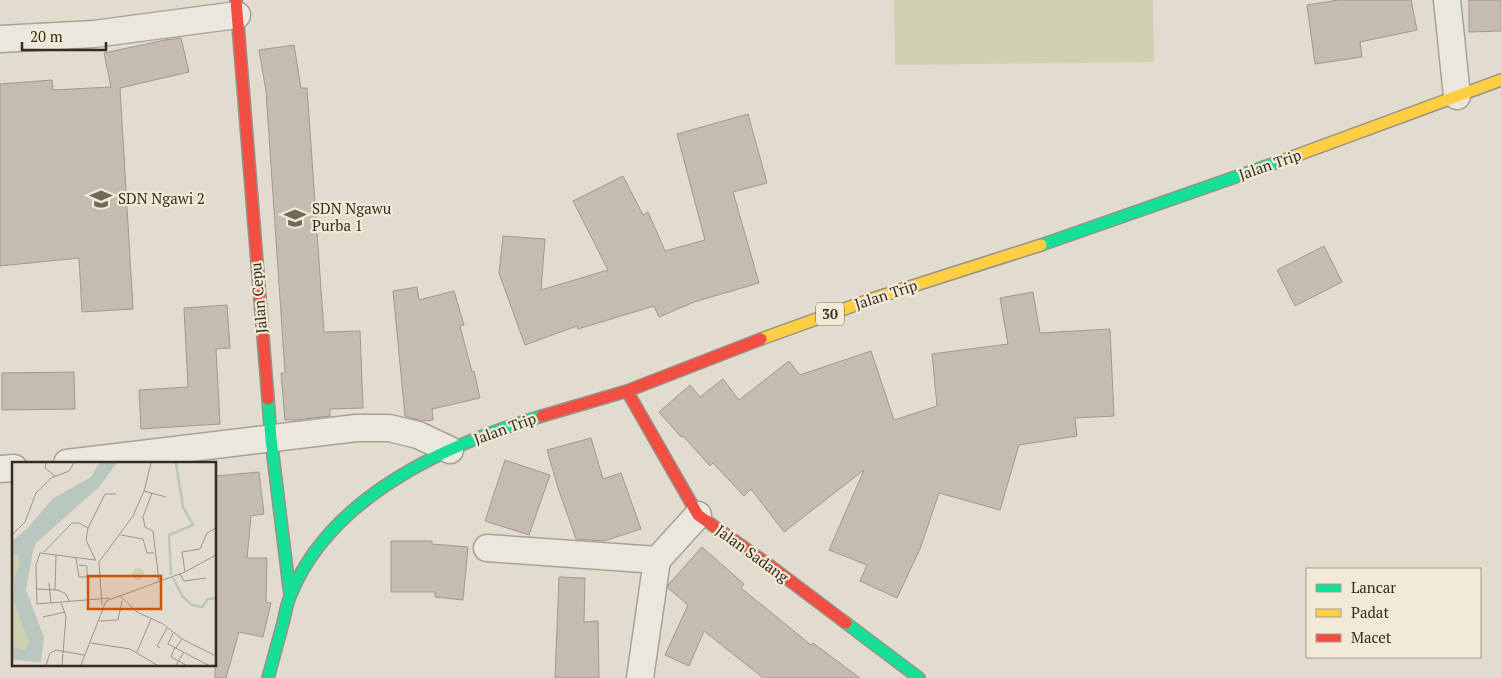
<svg xmlns="http://www.w3.org/2000/svg" width="1501" height="678" font-family="'PT Serif',serif">
	<rect width="100%" height="100%" fill="#e2dccf"/>
	<path fill="#d0d0b3" d="M894,0H1153L1154,62L895,65Z"/>
	<path fill="#c5bbb0" stroke="#a2998e" d="M1339,0H1411L1417,30L1360,42L1362,57L1315,64L1307,5Z
		M1469,0H1501V31L1469,32Z
		M181,38L189,72L120,88L133,309L82,312L79,258L0,266V84L52,80L53,90L111,87L104,53L165,40Z
		M294,45L301,88H307L324,332L360,331L363,408L330,409V416L295,420H285L281,373H285L266,91L259,50Z
		M748,114L767,183L733,192L759,283L694,302L659,317L654,306L578,329L577,326L525,345L499,273L503,236L545,239L541,290L608,270L573,201L623,176L643,215L648,212L665,251L705,240L677,134Z
		M1324,246L1342,282L1295,306L1277,270Z
		M417,287L419,300L454,291L464,325L460,326L472,372L474,371L480,398L432,409L433,420L422,421L405,416L393,291Z
		M1033,292L1040,333L1110,329L1114,416L1075,418L1077,436L1019,445L1000,510L939,493L920,549L897,598L860,581L867,565L829,550L864,470L784,532L751,489L744,496L713,463L710,466L683,436L681,437L659,412L690,385L700,397L723,379L739,400L789,361L800,375L871,351L894,420L937,406L932,354L1008,344L1000,298Z
		M227,305L230,348L216,349L220,424L141,429L139,390L188,387L184,308Z
		M74,372L75,409L2,410V373Z
		M591,438L603,479L621,473L641,529L604,541L576,539L558,488L547,450Z
		M505,460L550,475L529,535L485,521Z
		M259,472L264,514L251,516L247,558H267L266,602L271,603L263,637L239,632L226,678H215V476Z
		M391,541H432V544L468,547L463,600L435,597V592H391Z
		M702,547L744,584L741,588L811,645L813,643L860,678H763L704,631L689,666L665,655L688,605L668,588V585Z
		M559,577L585,578L584,622L598,621L599,678H555Z"/>
	<g fill="none" stroke-linecap="round" stroke-linejoin="round">
		<g stroke="#a8a197" stroke-width="29">
			<path id="street" d="M1447,0L1457,96
				M0,39L94,34L237,15
				M67,463L356,428H389L418,435L450,450
				M0,469L14,468
				M487,548L657,560
				M640,678L657,560L698,515"/>
		</g>
		<g stroke="#979188" stroke-width="14">
			<path id="fast" d="M1041,245L1284,160
				M268,399L271,439L290,595
				M846,623L919,678
				M268,678C273,660 278,641 283,623C285,613 287,603 291,594C331,496 447,444 542,416"/>
		</g>
		<g stroke="#979188" stroke-width="14">
			<path id="slow" d="M1284,160L1501,80
				M761,339L872,299L1041,245"/>
		</g>
		<g stroke="#979188" stroke-width="14">
			<path id="jam" d="M236,0L268,399
				M627,391L698,515L769,565L846,623
				M542,416L627,391L761,339"/>
		</g>
		<use href="#street" stroke="#eae7df" stroke-width="26"/>
		<use href="#fast" stroke="#16e098" stroke-width="11"/>
		<use href="#slow" stroke="#ffcf43" stroke-width="11"/>
		<use href="#jam" stroke="#f24e42" stroke-width="11"/>
	</g>
	<defs>
		<g id="school-bare" transform="scale(1.725)"><path d="M0-5L7-2L0 1L-7-2ZM-4 1L0 2.5L4 1V4Q0 6-4 4Z" fill="#72695d" stroke="#f2ead6" stroke-width="2.5" paint-order="stroke"/></g>
	</defs>
	<g fill-rule="evenodd">
		<use href="#school-bare" x="101" y="199"/>
		<use href="#school-bare" x="295" y="218"/>
	</g>
	<g text-anchor="middle" stroke-width="4.5" stroke-linejoin="round" paint-order="stroke">
		<rect fill="#f2ead6" stroke="#6e6457" stroke-width="1" x="816" y="302.5" width="28" height="23" rx="4"/>
		<g font-size="14" font-weight="bold" fill="#352b20">
			<text x="830" y="319">30</text>
		</g>
		<g font-size="15" fill="#352b20" stroke="#f2ead6">
			<text transform="translate(1270 165) rotate(-19)" y="5">Jalan Trip</text>
			<text transform="translate(886 295) rotate(-18)" y="5">Jalan Trip</text>
			<text transform="translate(259 298) rotate(-95)" y="5">Jalan Cepu</text>
			<text transform="translate(505 429) rotate(-20)" y="5">Jalan Trip</text>
			<text transform="translate(752 554) rotate(36)" y="5">Jalan Sadang</text>
		</g>
		<g font-size="15" fill="#352b20" stroke="#f2ead6" text-anchor="start">
			<text x="118" y="204">SDN Ngawi 2</text>
			<text x="312" y="214">SDN Ngawu<tspan x="312" dy="17">Purba 1</tspan></text>
		</g>
	</g>
	<g transform="translate(12 462)">
		<rect width="204" height="204" fill="#e2dccf"/>
		<path d="M6,93L8,103L2,118L1,138L17,181L13,188L0,185V94ZM120 112a6 6 0 1 1 12 0a6 6 0 1 1-12 0Z" fill="#d0d0b3"/>
		<path d="M87,1H105L87,25L24,81L21,89L14,128L32,175L29,200L0,198V185L13,188L17,181L1,138L2,118L8,103L6,93L0,94V79L16,66L40,37L79,15Z" fill="#b9c7bf"/>
		<path fill="none" stroke="#b9c7bf" stroke-width="2.5" d="M159,113L157,73L181,63L171,45L164,1M161,116L171,135L180,143L190,145L196,137L204,136"/>
		<path fill="none" stroke="#9d9589" stroke-width="1" d="M34,1L33,6L43,14M132,29L154,35M140,31L131,55L133,65L141,69L147,119M0,73L13,60L24,31L39,16L57,9L62,1M109,73L131,77L135,91H142M32,90L60,61H67L76,66M64,96L67,115H87M83,98L28,91L24,103L25,142L98,136M84,99L74,78L76,66L93,32H104M67,103L75,104V116M173,110L170,90L188,87L195,71L204,66M168,112L172,119L194,116M37,121L39,141M24,127L46,128L54,132L57,139M43,128L44,93M107,133L125,150L151,162L170,177M49,141L54,154L50,203M90,143L87,100L121,54L132,29L139,1M31,155L53,150M87,159L106,158L110,139M161,171L156,182L196,203M79,181L118,187L145,203M163,185L159,195L174,203M148,186L145,184L155,166M164,186L170,177L204,194M125,190L139,157M34,203L38,191L44,188L72,193M69,203L94,139L173,110L204,93M164,203L172,190"/>
		<path fill="#cd520f" fill-opacity="0.15" stroke="#cd520f" stroke-width="2.5" d="M76,114H149V147H76Z"/>
		<rect width="204" height="204" fill="none" stroke="#352b20" stroke-width="2.5"/>
	</g>
	<rect x="1306" y="568" width="175" height="90" fill="#f2ead6" stroke="#a69e8d"/>
	<rect x="1316" y="584" width="25" height="8" fill="#16e098" stroke="#a69e8d"/>
	<text x="1351" y="593" font-size="15" fill="#352b20">Lancar</text>
	<rect x="1316" y="609" width="25" height="8" fill="#ffcf43" stroke="#a69e8d"/>
	<text x="1351" y="618" font-size="15" fill="#352b20">Padat</text>
	<rect x="1316" y="634" width="25" height="8" fill="#f24e42" stroke="#a69e8d"/>
	<text x="1351" y="643" font-size="15" fill="#352b20">Macet</text>
	<path d="M22 42v8h84v-8" fill="none" stroke="#352b20" stroke-width="2.5"/>
	<text x="30" y="42" font-size="15" fill="#352b20" stroke="#f2ead6" stroke-width="4" paint-order="stroke">20 m</text>
</svg>
